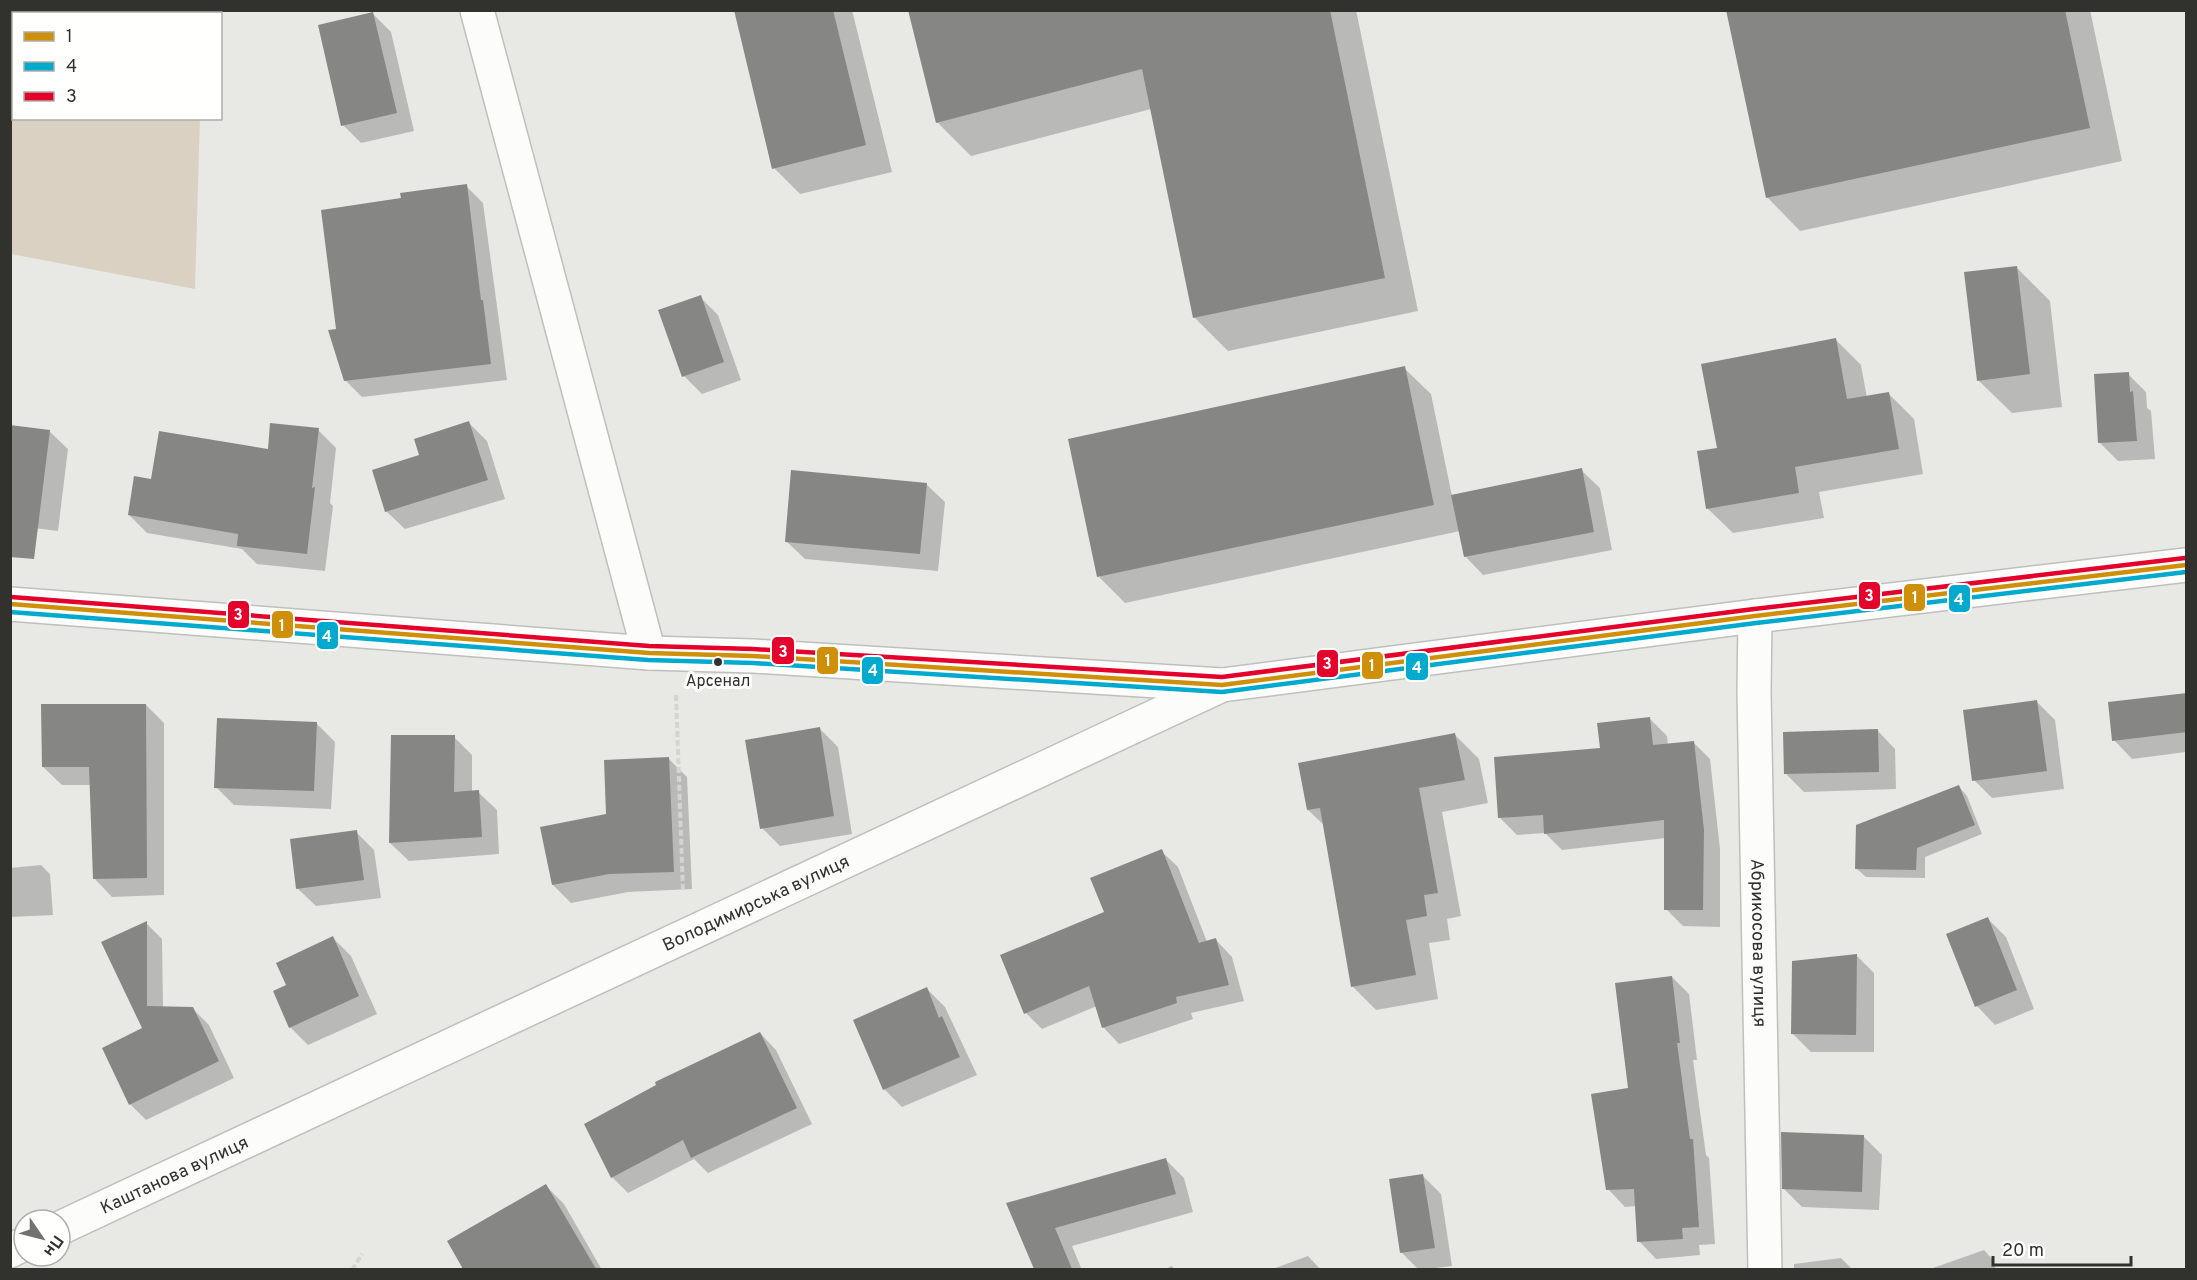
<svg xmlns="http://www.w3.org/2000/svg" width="2197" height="1280" font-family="Overpass,sans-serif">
	<rect width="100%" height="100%" fill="#e8e9e5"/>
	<path fill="#dad1c3" d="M10,11H202V14H14V118L200,119L195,289L11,254Z"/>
	<path fill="#0003" d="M735,10H852L892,172L800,194L774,168Z
		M909,10H1356L1418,311L1228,351L1194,317L1151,109L971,156L937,122Z
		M1727,10H2090L2122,161L1800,231L1767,197Z
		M372,13L391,32L414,131L361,143L343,125Z
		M466,186L483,203L507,380L362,397L345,380L338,331L403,199Z
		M2016,267L2050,301L2062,407L2012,413L1978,380Z
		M700,297L718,315L741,380L702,394L684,376Z
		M1836,340L1861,365L1867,398L1889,394L1914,419L1923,474L1819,492L1824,518L1733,533L1707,508L1719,449Z
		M1404,368L1431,394L1452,496L1581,470L1600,488L1612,550L1483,575L1465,556L1460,531L1125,603L1099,577Z
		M2128,374L2146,392L2147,408L2151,411L2155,459L2118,461L2100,443Z
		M469,423L487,441L505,499L405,529L386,511L421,456Z
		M318,430L336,448L330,503L333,506L325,571L257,564L242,549L147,533L129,515L152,481L269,451Z
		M49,431L68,449L58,531L10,525Z
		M926,484L945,502L938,571L805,559L786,541Z
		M2186,694V752L2132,759L2114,740Z
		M2037,702L2055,720L2064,789L1992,798L1974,780Z
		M146,705L164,723V895L112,897L94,878L91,785H62L43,767Z
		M1650,719L1667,736L1668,745L1693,742L1710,759L1720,849V927L1683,926L1666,909V838L1562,850L1545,833L1517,835L1500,818Z
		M317,724L335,742L331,809L234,805L216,787Z
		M820,729L838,747L852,834L780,846L762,828Z
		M1877,730L1895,749L1896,789L1804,792L1786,774Z
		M1455,735L1479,759L1488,803L1442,812L1461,916L1447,919L1450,940L1429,943L1438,999L1376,1010L1352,986L1325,826L1308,810Z
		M454,737L472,755V792H478L497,810L499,854L409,861L390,843Z
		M669,759L687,777L692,889L628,892L571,903L553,885L608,816Z
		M1959,787L1967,796L1982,834L1925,857V878L1866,877L1857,869Z
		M356,832L374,850L381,898L316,906L297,888Z
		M1161,851L1178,867L1207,942L1216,940L1232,957L1244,1001L1191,1013L1193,1019L1119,1044L1103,1027L1097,1006L1042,1029L1026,1013L1106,913Z
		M41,865L50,874L53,915L11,917L10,868Z
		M1988,919L2006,937L2034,1009L1995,1025L1977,1006L1948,935Z
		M146,923L162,939L163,1008H192L209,1025L234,1078L146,1120L130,1104L144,1029Z
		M333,938L351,956L377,1014L308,1045L290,1027L288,986Z
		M1856,955L1874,973V1052H1811L1793,1034Z
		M1672,977L1689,994L1697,1060H1693L1706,1155L1709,1158L1715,1244L1699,1245L1700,1255L1656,1259L1639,1241L1636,1206L1625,1207L1608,1189L1629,1090Z
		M927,989L945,1007L977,1075L902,1107L884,1089Z
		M760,1033L776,1050L812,1124L708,1173L694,1159L628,1193L612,1177Z
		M1864,1137L1882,1155L1879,1210L1802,1207L1784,1189Z
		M1166,1160L1184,1178L1193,1212L1072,1246L1082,1270H1036L1008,1204Z
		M1423,1176L1441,1194L1452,1266L1419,1270L1402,1253Z
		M546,1186L564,1204L602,1270H465L449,1242Z
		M1984,1250L1992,1259L1996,1270H1934L1933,1268Z
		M1308,1256L1321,1270H1270Z
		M1841,1258L1853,1270H1794V1264Z
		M1172,1266L1175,1270H1163Z"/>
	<path fill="#868785" d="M734,10H833L866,145L772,169Z
		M908,10H1330L1385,278L1193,318L1142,69L936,123Z
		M1726,10H2065L2090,128L1766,198Z
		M373,12L397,113L341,126L318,25Z
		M467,184L481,300H483L491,364L344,381L328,330L336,329L321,210L401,198L400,193Z
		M2017,266L2030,374L1977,381L1964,272Z
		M701,295L724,362L682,377L658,310Z
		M1836,338L1847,399L1889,392L1899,449L1795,467L1799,493L1706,509L1697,451L1717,448L1701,364Z
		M1405,366L1434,505L1097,577L1068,439Z
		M2129,372L2130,392L2133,391L2137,441L2098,443L2094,374Z
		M469,421L488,480L385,512L372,470L419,455L414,439Z
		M270,423L319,428L312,488L315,487L307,554L237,546L238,534L128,515L134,476L151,479L159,431L268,449Z
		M10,425L50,430L34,559L10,557Z
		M1582,468L1594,532L1464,557L1451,495Z
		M791,470L927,483L920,554L785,542Z
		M2187,693V732L2112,741L2108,702Z
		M2037,700L2047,771L1972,781L1963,710Z
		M41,704H146L147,878L93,879L89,767H42Z
		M1650,717L1653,745L1694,741L1704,830L1703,910H1664V820L1544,834L1543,815L1498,818L1494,757L1600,748L1597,723Z
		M217,718L317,722L314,791L214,788Z
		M820,727L834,816L760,829L745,740Z
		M1878,729L1879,772L1784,774L1783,732Z
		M1455,733L1465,780L1419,788L1438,893L1424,895L1427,916L1406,920L1416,975L1351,987L1320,808L1307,810L1298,763Z
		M391,735H455L454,792L479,790L482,837L389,843Z
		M669,757L674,872L609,874L552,885L540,827L606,814L604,760Z
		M1959,785L1975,825L1917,848L1916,870L1855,869L1856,825Z
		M357,830L364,880L296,889L290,839Z
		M1162,849L1199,943L1216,938L1229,985L1176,997L1177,1003L1102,1028L1089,986L1024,1014L1000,955L1104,912L1090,878Z
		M1988,917L2017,990L1975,1007L1946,934Z
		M147,921V1006L193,1007L219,1061L129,1105L102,1048L142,1028L101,942Z
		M333,936L359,996L289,1028L273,991L286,985L276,963Z
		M1857,954L1856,1035L1791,1034L1792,961Z
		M1672,976L1680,1043H1677L1690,1139H1693L1699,1227L1682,1228L1683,1239L1637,1242L1634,1189L1606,1190L1591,1094L1628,1088L1615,983Z
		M927,987L939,1018L942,1016L960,1057L883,1090L853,1020Z
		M760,1032L797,1108L691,1158L683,1140L611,1178L584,1124L656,1085L655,1082Z
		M1781,1132L1864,1135L1862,1192L1782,1189Z
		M1166,1158L1176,1194L1055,1228L1072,1269H1034L1006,1203Z
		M1423,1174L1435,1248L1400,1253L1389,1179Z
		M546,1184L596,1269H463L447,1241Z"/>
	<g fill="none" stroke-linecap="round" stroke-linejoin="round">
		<g stroke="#bfbfbc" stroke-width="36">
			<g id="minor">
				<path d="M477,10L649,653"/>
				<path id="s1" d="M1755,616L1754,692L1765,1270"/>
				<path id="s2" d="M60,1228L1222,685"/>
				<path d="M10,1251L24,1244"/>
			</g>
		</g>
		<g stroke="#bfbfbc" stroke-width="36">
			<path id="major" d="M10,604L649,653L753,656L1222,685L1755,616L2186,565"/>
		</g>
		<path stroke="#d4d4d2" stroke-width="4" stroke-dasharray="6 3" stroke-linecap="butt" d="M676,695L683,892
			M352,1270L362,1254"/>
		<use href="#minor" stroke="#fcfcfb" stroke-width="33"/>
		<use href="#major" stroke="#fcfcfb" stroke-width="33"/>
		<g stroke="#fffffe" stroke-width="9">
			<path id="bus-1" d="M10,604L649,653L753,656L1222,685L1755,616L2186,565"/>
		</g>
		<g stroke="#fffffe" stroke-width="9">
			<path id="bus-2" d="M10,612L648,660L753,663L1222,692L1756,623L2186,572"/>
		</g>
		<g stroke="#fffffe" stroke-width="9">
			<path id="bus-3" d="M11,597L649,646L753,649L1222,677L1754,609L2185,558"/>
		</g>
		<use href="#bus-1" stroke="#cf8f09" stroke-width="4.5"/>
		<use href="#bus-2" stroke="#00a9ce" stroke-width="4.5"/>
		<use href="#bus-3" stroke="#e4002b" stroke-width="4.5"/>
	</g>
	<circle fill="#31312e" stroke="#fffffe" stroke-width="2" cx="718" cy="662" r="5"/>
	<g text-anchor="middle" stroke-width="6" stroke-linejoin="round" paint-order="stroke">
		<g font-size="16" fill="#31312e" stroke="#fffffe">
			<text x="718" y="686">Арсенал</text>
		</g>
		<g font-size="18" fill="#31312e" stroke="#fffffe">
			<text dy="6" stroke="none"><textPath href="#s2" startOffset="768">Володимирська вулиця</textPath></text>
			<text dy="6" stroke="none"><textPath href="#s1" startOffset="327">Абрикосова вулиця</textPath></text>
			<text dy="6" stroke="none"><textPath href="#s2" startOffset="126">Каштанова вулиця</textPath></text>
		</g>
	</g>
	<g stroke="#fffffe" stroke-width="2">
		<rect x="1858" y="581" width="23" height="29" rx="6" fill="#e4002b"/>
		<rect x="1903" y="583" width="23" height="29" rx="6" fill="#cf8f09"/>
		<rect x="1948" y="584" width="23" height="29" rx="6" fill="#00a9ce"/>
		<rect x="227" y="600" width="23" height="29" rx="6" fill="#e4002b"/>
		<rect x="271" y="610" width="23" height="29" rx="6" fill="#cf8f09"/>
		<rect x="316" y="621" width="23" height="29" rx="6" fill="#00a9ce"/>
		<rect x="771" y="636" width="24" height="29" rx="6" fill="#e4002b"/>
		<rect x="816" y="646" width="23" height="29" rx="6" fill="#cf8f09"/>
		<rect x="1316" y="649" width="23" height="29" rx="6" fill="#e4002b"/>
		<rect x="1361" y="651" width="23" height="29" rx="6" fill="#cf8f09"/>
		<rect x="1405" y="652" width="24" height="29" rx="6" fill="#00a9ce"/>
		<rect x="861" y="656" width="23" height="29" rx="6" fill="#00a9ce"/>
	</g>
	<g font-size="16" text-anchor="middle" font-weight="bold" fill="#fff">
		<text x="1869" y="601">3</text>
		<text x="1915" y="603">1</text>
		<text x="1959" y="605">4</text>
		<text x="238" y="620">3</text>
		<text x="282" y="631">1</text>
		<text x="327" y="642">4</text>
		<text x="783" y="657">3</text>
		<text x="828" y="666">1</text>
		<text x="1327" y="669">3</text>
		<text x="1372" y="671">1</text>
		<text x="1417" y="673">4</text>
		<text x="873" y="676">4</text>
	</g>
	<rect width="2197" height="1280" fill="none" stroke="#31312e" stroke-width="24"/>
	<rect x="12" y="12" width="210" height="108" fill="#fffffe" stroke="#adadab" stroke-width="1.5"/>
	<rect x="24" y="32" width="30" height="9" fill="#cf8f09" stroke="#adadab" stroke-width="1.5"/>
	<text x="66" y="42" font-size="18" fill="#31312e">1</text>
	<rect x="24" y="62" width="30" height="9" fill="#00a9ce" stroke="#adadab" stroke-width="1.5"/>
	<text x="66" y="72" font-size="18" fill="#31312e">4</text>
	<rect x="24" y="92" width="30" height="9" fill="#e4002b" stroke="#adadab" stroke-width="1.5"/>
	<text x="66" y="102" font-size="18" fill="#31312e">3</text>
	<g transform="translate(42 1238) rotate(125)"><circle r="28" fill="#fffffe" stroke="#adadab" stroke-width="1.5"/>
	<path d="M0-4.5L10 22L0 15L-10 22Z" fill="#71716e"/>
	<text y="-9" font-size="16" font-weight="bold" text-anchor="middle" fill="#31312e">Пн</text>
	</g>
	<path d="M1993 1256v9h138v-9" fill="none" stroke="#31312e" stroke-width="3"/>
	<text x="2002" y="1256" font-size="18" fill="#31312e" stroke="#fffffe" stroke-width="4.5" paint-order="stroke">20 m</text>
</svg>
